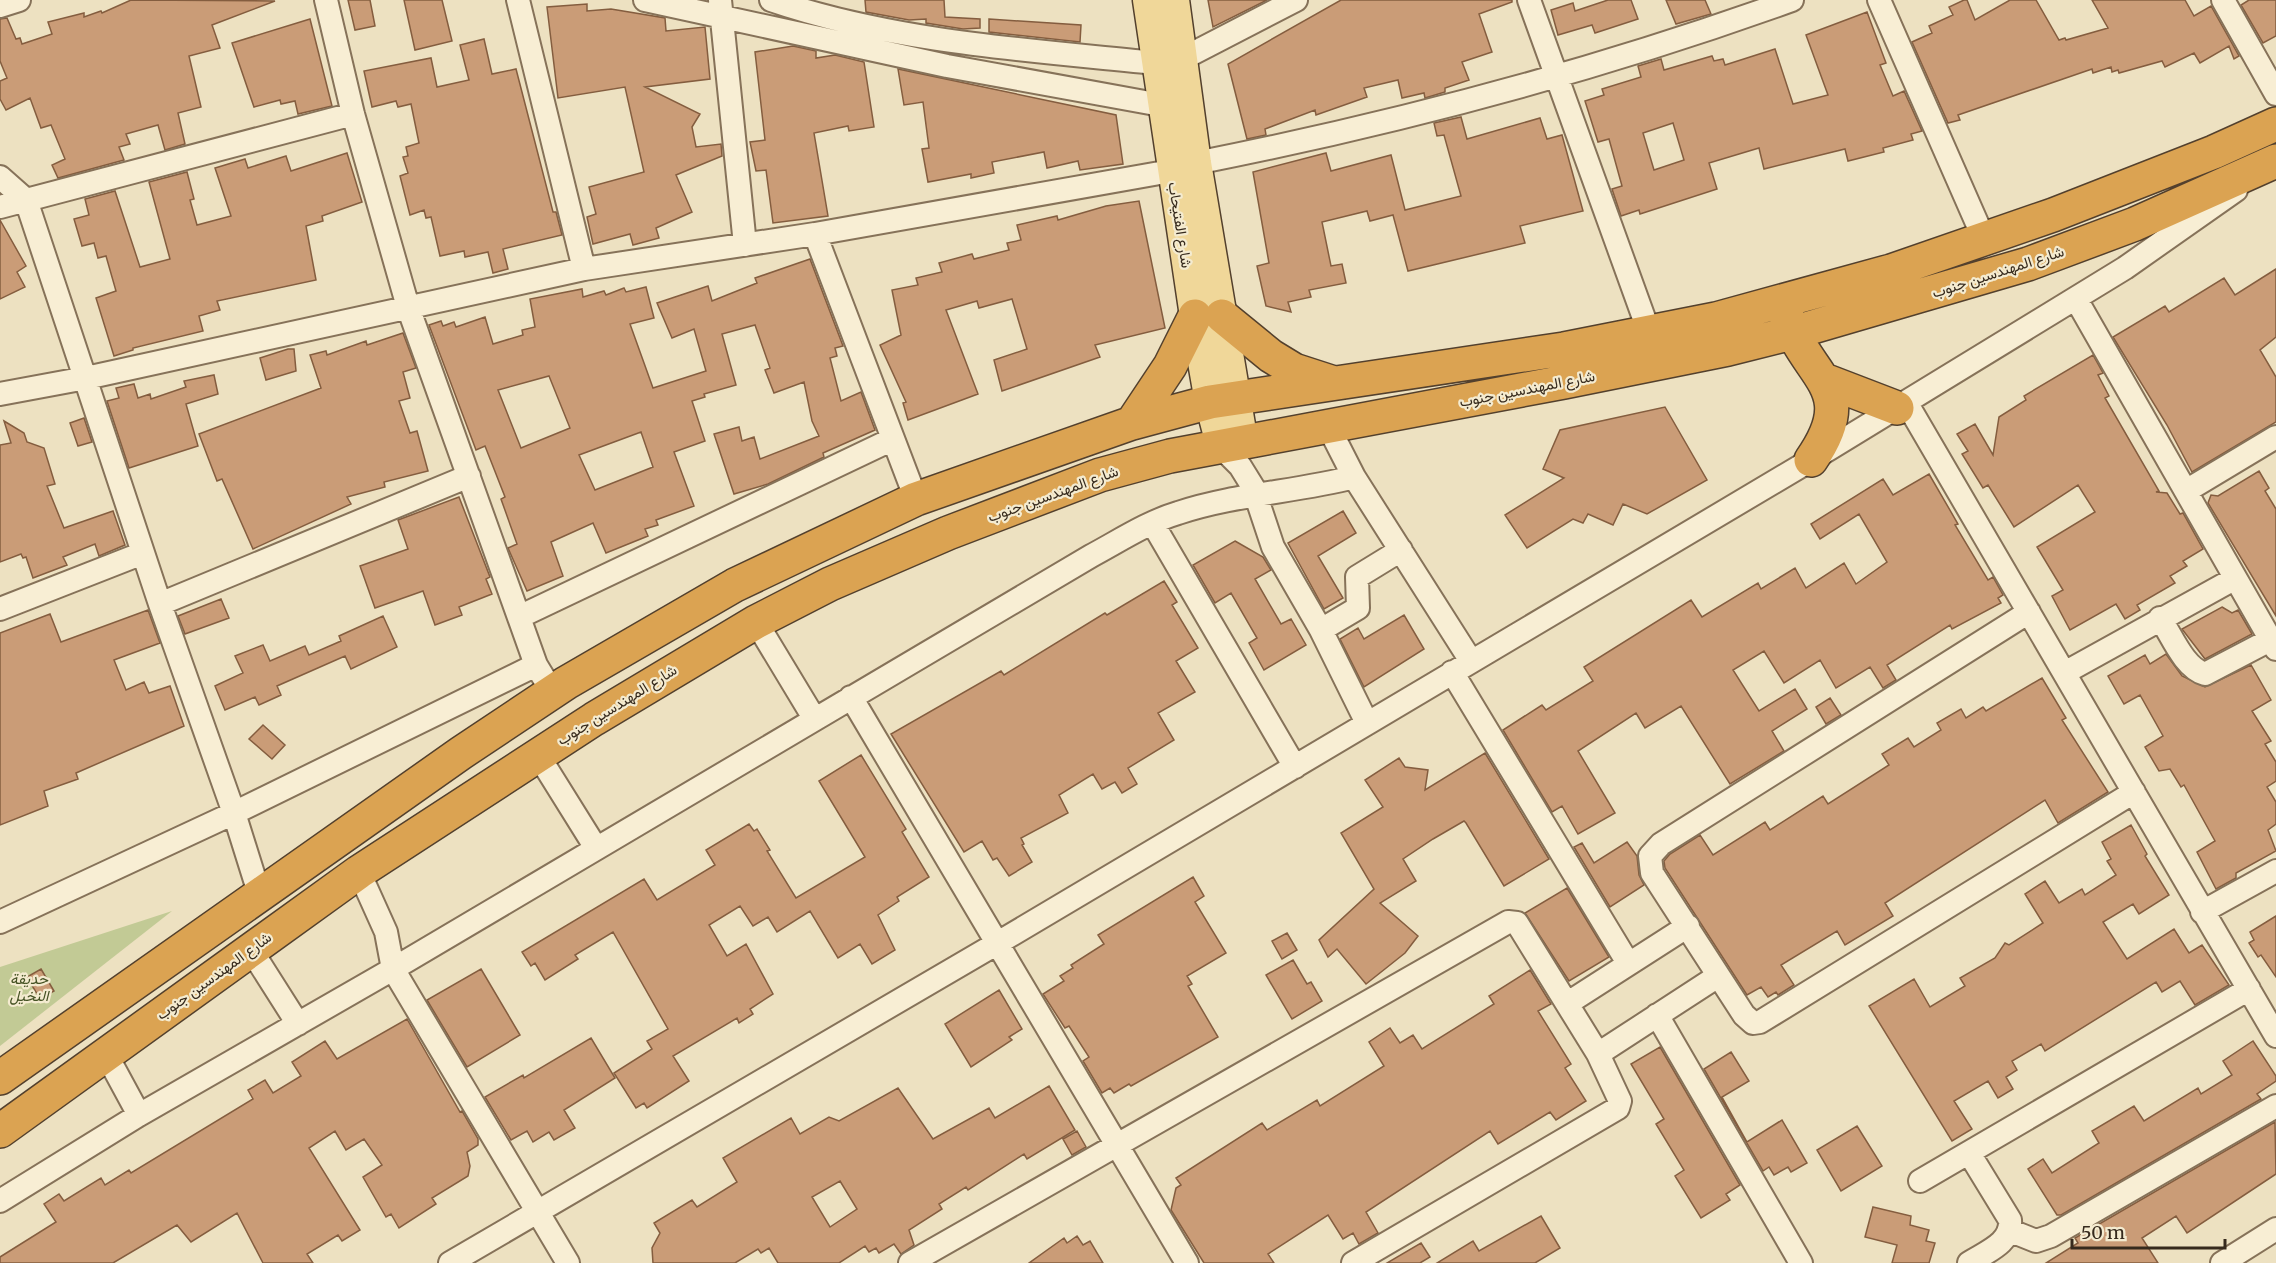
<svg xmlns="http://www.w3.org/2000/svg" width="2276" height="1263" font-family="Merriweather,Vazirmatn,serif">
	<rect width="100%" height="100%" fill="#ede1c1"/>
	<path fill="#c2ca95" d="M172,911L0,1046V967Z"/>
	<path fill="#ca9c77" stroke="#845d3f" stroke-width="1.5" fill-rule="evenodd" d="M131,0L275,1L212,25L220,48L189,56L201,107L178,113L185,144L165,150L158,125L126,134L130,144L119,147L124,160L58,178L52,165L65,159L51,125L41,128L30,98L6,110L0,99V81L7,78L0,61V19L7,18L16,39L20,38L22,44L52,34L48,22L84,13V17L101,11L102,13Z
		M348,0H370L375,26L355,30Z
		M404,0H442L452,41L415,50Z
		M865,0H944L945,17L980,19V28L963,29L926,23V19L909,20L866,12Z
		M1208,0H1267L1213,27Z
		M1341,0H1512V2L1479,14L1492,52L1462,62L1469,80L1445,88V92L1425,98L1424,93L1402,98L1398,80L1364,88L1367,97L1316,115L1315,110L1265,129L1266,135L1247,139L1228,64Z
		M1608,0H1631L1638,19L1595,33L1592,25L1558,35L1551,10L1573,3L1575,11Z
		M1666,0H1705L1711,14L1676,24Z
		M1964,0H1967L1975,20L2010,0H2036L2059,40L2065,38L2066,40L2108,28L2092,0H2185L2194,16L2211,6L2239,56L2234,59L2229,46L2200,63L2194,53L2165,67L2162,61L2119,73L2118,70L2112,72L2111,67L2093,73L2092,69L1958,115L1960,120L1948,123L1912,42L1932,33L1929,26L1953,15L1949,7Z
		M2249,0H2276V36L2263,43L2241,5Z
		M587,4V11L611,9L665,18L666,31L705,27L710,79L645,87L700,114L692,127L696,147L721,144L722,156L676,175L692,212L656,228L659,238L633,245L630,234L593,244L587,217L596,214L589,187L644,172L625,87L558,98L547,7Z
		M1867,12L1886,63L1880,65L1893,96L1904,91L1922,131L1911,134L1913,140L1883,148L1884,152L1848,161L1845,149L1764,169L1759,148L1709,163L1717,189L1640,214L1639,210L1621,216L1612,189L1622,186L1609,139L1598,142L1585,101L1604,95L1602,89L1641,77L1638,66L1661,59L1664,70L1712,56L1714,61L1723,59L1725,65L1775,49L1793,104L1828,95L1806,35ZM1673,123L1684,160L1654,170L1643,133Z
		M310,19L332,106L298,114L295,101L281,104L280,100L254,107L232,43Z
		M989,19L1081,25L1080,42L989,32Z
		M484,39L492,74L516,69L553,212H556L562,235L503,249L508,269L493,273L488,252L465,257L464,251L440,256L431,217L426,218L424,210L410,215L400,176L408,173L403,157L408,156L406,147L419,143L411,104L398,107L396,101L372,107L364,71L431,58L437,87L469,80L460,45Z
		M793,46L816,51V58L835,55L864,62L874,127L849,131L848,126L814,133L828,216L773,223L766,170L756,171L750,142L765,140L755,52Z
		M898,69L1116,115L1123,164L1080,170L1078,161L1047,168L1044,152L992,162L994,173L971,178V174L928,182L922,149L929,148L923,102L904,105Z
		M1461,117L1467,139L1540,118L1547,139L1562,135L1583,211L1520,226L1525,243L1408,271L1393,215L1370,221L1367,211L1322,222L1331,266L1342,264L1346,283L1309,290L1311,297L1288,302L1291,312L1266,306L1257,266L1269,263L1253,172L1326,153L1331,171L1391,155L1405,210L1461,196L1444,135L1437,136L1434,123Z
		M347,153L362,202L322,216L323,221L306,226L316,280L217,301L220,310L199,316L203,331L133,348V350L114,356L96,298L116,291L106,256L98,258L94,243L82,246L74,219L89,215L85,199L115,191L140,267L170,259L149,182L187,172L194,199L190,200L197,225L231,216L215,168L245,159L248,168L286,156L291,171Z
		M1139,201L1165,328L1095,345L1100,357L1002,391L994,360L1027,349L1012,299L979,308L977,301L946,310L978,394L908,420L903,403L906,402L880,345L901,335L892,290L918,285L916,278L942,272L939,263L972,254L974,259L1009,250L1007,243L1021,240L1017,225L1057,216L1058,220L1106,206Z
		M0,220L26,266L17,272L25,287L0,299Z
		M810,259L843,346L835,348L837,356L830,358L841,401L861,392L875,430L823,453L824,457L768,484L734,494L714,434L739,427L742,441L754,437L760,459L819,436L812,421L804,382L774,393L765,370L770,368L755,325L722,334L736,385L704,394L705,397L692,401L705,441L674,452L694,506L656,520L658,525L645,529L648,536L606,553L593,523L551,542L563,576L527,591L508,548L517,544L501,499L505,497L485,446L476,450L429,325L441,321L443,326L454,322L456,327L485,317L493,344L523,335L522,330L535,327L530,299L582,289L583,297L604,291L606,295L624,288L626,292L646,287L654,318L630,324L653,388L706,371L694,329L672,338L657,303L708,286L712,301L757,283L755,278ZM549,376L570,428L521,448L498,390ZM641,432L653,467L595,490L579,455Z
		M2276,269V337L2260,350L2276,377V422L2192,472L2167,425L2113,337L2165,306L2169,312L2224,278L2235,295Z
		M403,333L416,368L403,372L410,398L399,401L410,433L417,431L428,471L384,482L385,487L347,497L351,504L253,549L222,479L217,481L199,434L321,388L310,355L326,351L327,355L366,341L367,345Z
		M288,349H294L296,371L266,380L260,358Z
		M2093,355L2103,373L2098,375L2109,396L2105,398L2159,491L2156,492L2167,493L2180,514L2183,513L2203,549L2183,561L2187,566L2170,576L2175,583L2137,605L2140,610L2125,619L2116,604L2070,630L2052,596L2063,590L2037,547L2095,512L2078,485L2014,527L1988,485L1983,488L1962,454L1968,451L1957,434L1975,424L1993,455L1999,417L2026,400L2024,396Z
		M214,375L218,394L186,404L198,446L129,468L107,401L119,398L116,388L134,384L138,398L150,394L151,399L186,387L184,381Z
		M1665,407L1707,480L1647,514L1623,504L1613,525L1588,514L1583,523L1573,519L1527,548L1505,515L1564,478L1543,469L1560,430Z
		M84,418L92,442L78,446L70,423Z
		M4,421L24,433L27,442L44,448L55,484L47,486L64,528L113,511L125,545L99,556L95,544L63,557L67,565L33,578L26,557L23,558L21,554L0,562V445L11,443Z
		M2259,471L2269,488L2265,491L2276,509V616L2208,503L2211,495L2218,496Z
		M1929,474L1958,524L1955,525L1988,580L1993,577L2003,595L1998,598L2001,603L1952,629L1950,625L1887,665L1896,680L1883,688L1870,667L1836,688L1820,660L1784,683L1764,651L1733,670L1759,711L1795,689L1807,709L1772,731L1784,751L1730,784L1681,706L1645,728L1636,713L1578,751L1615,813L1578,834L1562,806L1552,812L1503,730L1542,705L1546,710L1593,681L1584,667L1691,600L1702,617L1758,583L1761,589L1795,568L1806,588L1844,563L1856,584L1887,562L1859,514L1820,539L1811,524L1883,479L1893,495Z
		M459,497L490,577L486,579L492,594L459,607L462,615L435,625L423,591L375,608L360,566L408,549L398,520Z
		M1343,511L1356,533L1318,556L1343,598L1324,609L1288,543Z
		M1235,541L1263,557L1271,570L1255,579L1281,624L1291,619L1306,645L1264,670L1249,643L1257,638L1231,593L1215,603L1193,565Z
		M1164,581L1177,602L1172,605L1198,648L1176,661L1195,692L1158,713L1174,740L1128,768L1137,784L1122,793L1115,782L1102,789L1093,774L1059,795L1068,813L1021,838L1024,844L1022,845L1032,862L1009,876L997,858L993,860L982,841L964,852L891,734L1001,671L1004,675L1105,613L1107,615Z
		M221,599L229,618L185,634L178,616Z
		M2222,607L2232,613L2238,610L2252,634L2205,659L2182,629Z
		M148,610L160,643L114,660L126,690L144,682L149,693L170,686L184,726L76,773L78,779L44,791L48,806L0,825V633L50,614L61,642Z
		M1404,615L1424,649L1364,687L1340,639L1358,628L1364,639Z
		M383,616L397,647L351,669L345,656L277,686L281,695L259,705L255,697L225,710L215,686L243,673L235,656L263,645L270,661L305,646L309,655L341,641L339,636Z
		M2166,654L2182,676L2205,687L2251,665L2271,700L2252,711L2271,741L2265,744L2276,762V781L2267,787L2276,802V824L2268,830L2276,851L2236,873V878L2216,889L2197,852L2215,841L2184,785L2181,787L2170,769L2159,771L2145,747L2163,736L2140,695L2124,704L2108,676L2145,655L2150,664Z
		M2042,678L2066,718L2062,720L2108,792L2058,823L2045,800L1885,903L1893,916L1845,945L1837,931L1781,965L1794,985L1778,995L1776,992L1768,997L1761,987L1747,995L1665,868L1664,861L1670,854L1700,835L1713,855L1765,822L1770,830L1823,796L1828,804L1889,765L1882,754L1908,738L1914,747L1941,730L1937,723L1961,709L1966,718L1983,707L1986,711Z
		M1830,698L1841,715L1826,724L1816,707Z
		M263,725L285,745L272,759L249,739Z
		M1485,753L1549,859L1504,886L1466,823L1464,821L1433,839L1403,859L1416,881L1380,903L1418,936L1405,953L1366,984L1337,949L1328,957L1319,940L1374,889L1341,833L1383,807L1365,780L1399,758L1405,767L1428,770L1425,790Z
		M861,755L906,829L902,832L929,877L897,897L899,901L878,915L895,950L872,964L860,944L838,958L810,911L777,932L768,917L753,926L740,906L709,925L727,956L746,944L773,994L750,1009L753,1014L739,1023L737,1018L673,1056L689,1081L647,1108L644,1103L636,1108L614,1073L652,1049L647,1041L668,1029L613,932L575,955L578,959L545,980L535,963L531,966L522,952L644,879L657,900L715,865L706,850L749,824L754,831L757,829L770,850L767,851L796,898L865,857L819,781Z
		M2131,825L2147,854L2145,856L2169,895L2139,914L2133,904L2103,922L2127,959L2174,929L2189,953L2202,945L2229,985L2195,1005L2180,981L2162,992L2156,982L2045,1051L2041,1044L2012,1061L2017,1070L2006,1077L2013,1089L1998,1098L1988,1081L1954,1101L1972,1129L1952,1141L1869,1006L1914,979L1930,1007L1965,986L1960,978L1995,958L2005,943L2009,945L2043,923L2025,894L2045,881L2059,903L2082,889L2085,895L2116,875L2107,861L2111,859L2102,842Z
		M1627,842L1637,856L1639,875L1644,885L1610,907L1574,847L1582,843L1594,863Z
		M1193,877L1204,896L1195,902L1226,953L1187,976L1192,984L1188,986L1218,1037L1131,1086L1129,1084L1114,1093L1110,1088L1102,1093L1083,1061L1089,1057L1069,1026L1065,1028L1043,994L1064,981L1060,976L1073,968L1071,965L1104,944L1098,935Z
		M1567,888L1609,957L1569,981L1525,913Z
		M2276,916V977L2261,955L2258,957L2249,943L2254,940L2250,932Z
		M1287,933L1297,950L1282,959L1272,941Z
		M1293,960L1307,984L1311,982L1322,1001L1292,1019L1266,975Z
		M41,969L54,991L40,999L27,977Z
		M481,969L520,1035L467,1067L427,1000Z
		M1530,970L1551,1004L1538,1011L1571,1064L1565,1068L1586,1101L1556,1120L1550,1112L1498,1144L1490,1131L1366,1212L1378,1233L1359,1244L1353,1233L1343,1239L1328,1215L1268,1254L1274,1263H1204L1171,1210L1176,1188L1181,1185L1176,1178L1262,1123L1267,1130L1317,1100L1320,1106L1384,1066L1369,1042L1390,1028L1400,1043L1413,1035L1422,1049L1494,1004L1489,996Z
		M999,990L1022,1029L1009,1037L1012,1040L971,1067L945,1024Z
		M407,1019L460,1112L462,1111L478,1139V1145L467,1152L470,1166L468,1176L432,1198L436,1204L399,1228L391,1214L386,1217L363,1177L382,1165L364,1139L346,1150L335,1131L309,1148L360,1230L342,1241L338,1235L307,1254L313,1263H263L237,1213L191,1242L177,1225L113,1263H0V1257L56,1222L44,1204L59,1194L64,1201L101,1178L105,1185L129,1170L131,1173L253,1099L248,1090L265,1080L273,1093L301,1076L292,1062L325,1041L337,1059Z
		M591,1038L615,1078L564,1110L575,1128L554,1140L549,1132L533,1142L527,1131L511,1140L485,1097L523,1075L524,1078Z
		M2253,1041L2276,1076V1081L2257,1094L2261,1099L2061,1215H2057L2028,1169L2043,1159L2052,1173L2099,1143L2092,1131L2134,1106L2144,1121L2198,1088L2201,1094L2232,1075L2223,1061Z
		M1660,1047L1740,1185L1726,1194L1730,1200L1701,1218L1675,1176L1684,1170L1656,1124L1664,1119L1631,1064Z
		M1731,1052L1749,1081L1722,1097L1747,1142L1782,1120L1807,1163L1791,1172L1788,1167L1774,1175L1769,1167L1763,1171L1704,1069Z
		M1049,1086L1075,1130L1027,1159L1024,1154L968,1190L966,1187L939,1204L942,1209L909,1230L914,1245L901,1254L894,1244L879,1253L876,1248L869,1252L865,1246L839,1263H778L769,1248L761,1253L758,1249L735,1263H653L652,1248L660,1233L654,1223L692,1200L697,1207L737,1182L723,1158L791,1118L800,1134L829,1117L839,1121L898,1088L933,1139L989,1108L995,1118ZM840,1181L857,1209L830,1227L812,1197Z
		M2275,1122L2276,1174L2187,1233L2176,1216L2142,1238L2158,1263H2046L2078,1243L2075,1238Z
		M1857,1126L1882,1166L1841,1191L1817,1150Z
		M1077,1131L1086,1147L1072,1155L1063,1139Z
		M1873,1207L1911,1216L1910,1225L1929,1230L1926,1241L1935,1243L1929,1263H1892L1897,1245L1865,1237Z
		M1541,1216L1560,1248L1535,1263H1437L1473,1241L1479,1251Z
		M1077,1236L1083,1245L1090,1241L1103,1263H1029L1064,1238L1067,1243Z
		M1421,1243L1430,1257L1420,1263H1387Z"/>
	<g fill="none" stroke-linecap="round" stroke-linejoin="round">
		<g stroke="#867259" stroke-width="26">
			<path id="minor" d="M326,0L353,114L408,307L536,665L553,693
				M518,0L584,269
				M645,0L947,66L1161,105
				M720,0L745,245
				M771,0C894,42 1027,50 1156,63
				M1529,0L1649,332
				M1879,0L1984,239
				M2223,0L2276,94
				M0,6L19,0
				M1182,59L1296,0
				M1196,163C1398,123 1598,70 1792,0
				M0,177L26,200L160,604L234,813L260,896
				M0,207L353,114
				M815,234L916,499
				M2076,299L2276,649
				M0,394L86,378L584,269L815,234L1171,171
				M1906,402L2276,1036
				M1222,448L1240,466L1253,487L1273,547L1321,630L1367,723
				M1354,477L1471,661
				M2186,491L2276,437
				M1153,524L1295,767
				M160,604L469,476
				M0,609L143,553
				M2029,612L1661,844L1650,856L1652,873L1744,1015L1753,1023L1760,1022L2134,792
				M519,617L893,439
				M2160,618C2172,636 2184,668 2205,674L2270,640
				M756,622L814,718
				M1321,630L1358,608L1357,577L1401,550
				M1452,672L1628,963
				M2066,672L2234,579
				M851,697L1187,1263
				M538,755L596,848
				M359,872L386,932L393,969L568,1263
				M2202,912L2276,871
				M0,922L234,813L536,665
				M251,950L298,1024
				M1568,1003L1688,926
				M1657,1015L1801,1263
				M106,1054L139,1115L393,969L1091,556C1119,541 1148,522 1178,513C1235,494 1296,492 1354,477L1328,426
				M1598,1054L1718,976
				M1969,1153L2010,1220C2012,1243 1986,1252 1969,1263
				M1920,1181L2249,989
				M0,1201L139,1115
				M2011,1231L2036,1241L2051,1236L2276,1106
				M450,1263L996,944L1811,460L2125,268L2236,190
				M910,1263L1508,922L1517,923L1598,1054L1620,1101L1618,1108L1353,1263
				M2222,1263L2276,1229"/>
		</g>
		<g stroke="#53402d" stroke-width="33">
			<path id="major" d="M1148,0L1195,316L1210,402L1222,448
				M1174,0L1196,163L1243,443"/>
		</g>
		<g stroke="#53402d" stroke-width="36">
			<path id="highway" d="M1786,314C1805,378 1862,387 1811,460
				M1222,316L1271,356L1294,370L1331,382
				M1824,380L1897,408
				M1132,423L1170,366L1195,316
				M0,1078L461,753L566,683L735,585L916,499L1132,423L1210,402L1564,349L1716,319L1891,271L2053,215L2214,152L2276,124
				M0,1131L359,872L594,719L756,622L830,584L948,533L1100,475L1170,456L1564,382L1728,349L1792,333L2028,264L2135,224L2276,161"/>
		</g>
		<use href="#minor" stroke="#f8eed4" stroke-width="22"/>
		<use href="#major" stroke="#f0d799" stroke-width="30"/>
		<use href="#highway" stroke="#dba352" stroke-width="33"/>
	</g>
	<g text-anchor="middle" stroke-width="4.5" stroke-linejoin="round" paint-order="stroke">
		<g font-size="15" fill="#362a1d" stroke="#f4ebd0">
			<text transform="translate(1180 225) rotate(81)" y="5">شارع الفتيحاب</text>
			<text transform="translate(1998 272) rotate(-18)" y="5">شارع المهندسين جنوب</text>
			<text transform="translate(1527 389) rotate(-11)" y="5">شارع المهندسين جنوب</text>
			<text transform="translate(1053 494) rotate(-20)" y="5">شارع المهندسين جنوب</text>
			<text transform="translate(617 705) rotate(-32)" y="5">شارع المهندسين جنوب</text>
			<text transform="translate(214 976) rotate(-36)" y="5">شارع المهندسين جنوب</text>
		</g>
		<g font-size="15" font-style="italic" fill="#455224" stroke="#f4ebd0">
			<text x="29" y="984">حديقة<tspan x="29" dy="17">النخيل</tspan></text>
		</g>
	</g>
	<path d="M2072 1239v9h153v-9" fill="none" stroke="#362a1d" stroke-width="3"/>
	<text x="2081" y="1239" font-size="18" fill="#362a1d" stroke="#f4ebd0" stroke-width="4.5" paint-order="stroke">50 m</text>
</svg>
